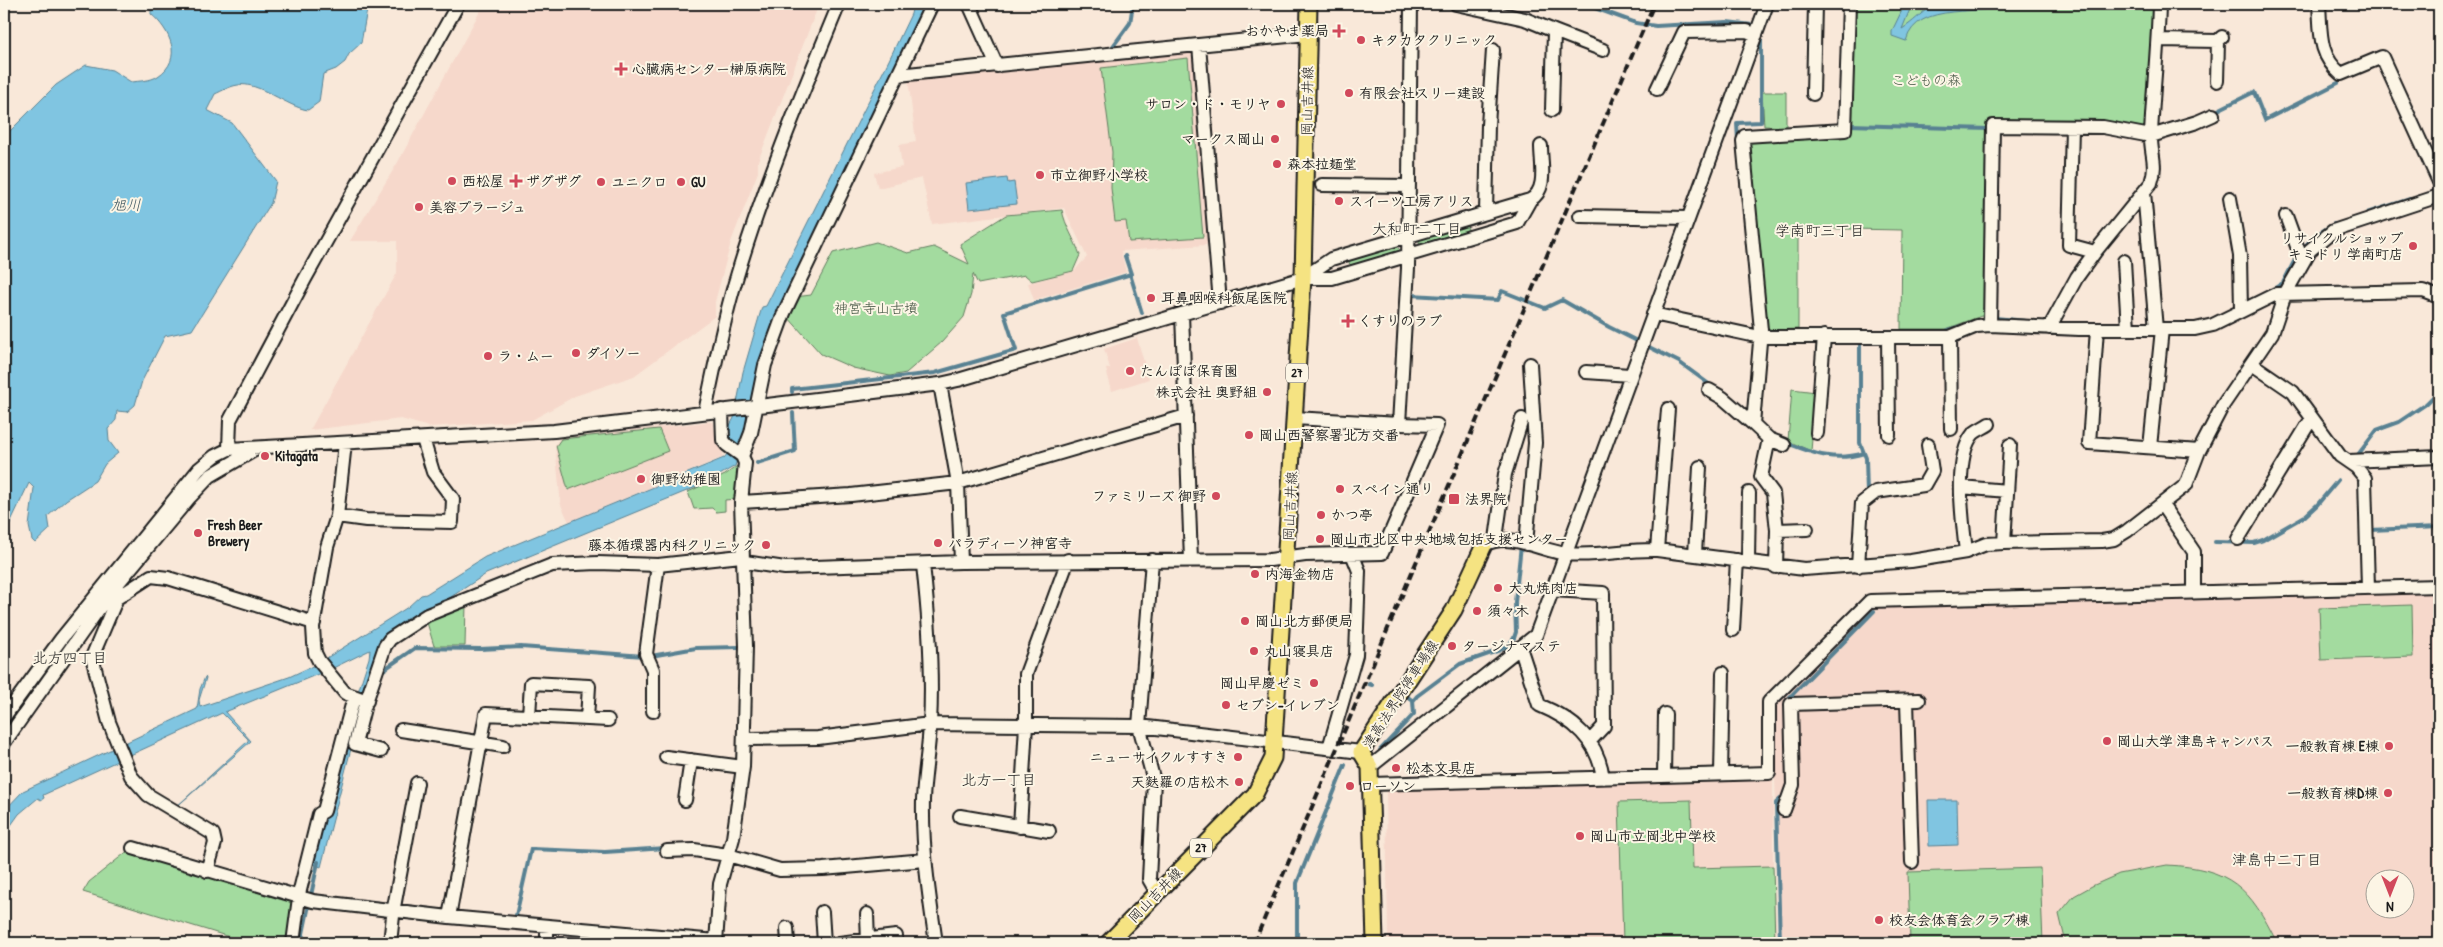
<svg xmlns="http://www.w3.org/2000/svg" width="2443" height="947" font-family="'Patrick Hand','Klee One',sans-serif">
	<rect width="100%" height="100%" fill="#f9e8d9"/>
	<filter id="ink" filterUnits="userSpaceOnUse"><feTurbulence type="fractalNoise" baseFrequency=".02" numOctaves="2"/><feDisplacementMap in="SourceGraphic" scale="10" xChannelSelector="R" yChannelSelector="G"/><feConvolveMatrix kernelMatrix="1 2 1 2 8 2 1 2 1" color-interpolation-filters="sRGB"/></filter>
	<g filter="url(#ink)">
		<path fill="#f6d8cb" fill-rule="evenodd" d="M484,4H819L758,161V172L731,242L715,302V316L634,376L575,396L532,420L429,427L401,419L310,430L397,273V241H350L398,162Z
			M1189,50L1196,55L1211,239L1206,245L1121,251L1126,272L1034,300L1028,283L1074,271L1087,257L1064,208L932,224L922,178L878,188L874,173L902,167L899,145L916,142L908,79Z
			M1137,338L1149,379L1112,391L1106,369L1110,368L1104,349Z
			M707,422H712L724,457L569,522L561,505L555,445L560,438Z
			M2439,590V943H1781L1775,777L1776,706L1872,606ZM2376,880H2406V910H2376Z
			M1773,776V866L1777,943H1388L1386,788Z"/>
		<path fill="#a3db9f" stroke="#607c5e" d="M1852,4H2154L2148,128L2144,131L2106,125L1988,122L1984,315L1946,329H1901L1902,230L1798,228V329L1772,330L1765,326L1747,143L1750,140L1849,135Z
			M1188,58L1203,237L1129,242L1126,221L1115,222L1111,188L1112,152L1101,68Z
			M1762,92H1786V127L1764,126Z
			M1062,210C1065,226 1075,240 1080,255L1073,271L1032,281L1025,275L978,284L973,274L971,294L964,317L942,342L906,373L890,376L853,368L821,354L787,316L795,297L811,295L833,253L876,242L908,253L934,247L969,264L960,244L1006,215Z
			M1466,225L1468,229L1466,232L1421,246L1419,243V239Z
			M1396,246L1400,250L1398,253L1352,266L1349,263L1350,259Z
			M1792,389L1816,392L1811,451L1788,441Z
			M659,429L668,451L568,490L556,446L561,439Z
			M737,466V499L725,500V511L716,512L712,508L694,509L688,492L725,475Z
			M466,604L465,646H434L426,619Z
			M2412,605L2413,657L2321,660L2319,608Z
			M1691,800L1693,868L1773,866L1775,943H1623L1619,802Z
			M129,850L292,902L293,906L287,943H249L83,892L89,882Z
			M2167,865C2230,868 2250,887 2277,943H2066L2059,914L2074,896L2092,886L2119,874Z
			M2040,868L2043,943H1910L1908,872Z"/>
		<path fill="#80c5e1" stroke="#588192" d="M151,4H368L361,43L349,54L345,62L336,69L323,74L319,102L308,110C287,107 258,81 238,85C230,86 222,91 215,94L207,110L232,123L276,181L271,203L192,330L165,336L142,381L135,405L127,412L117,411L116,420L108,429L109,441L118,453L105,464L95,481L66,500L48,516L50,529L35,543L32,540L29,526L34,488L29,483L4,536V137L56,85L86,65L112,70L131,82C139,81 151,81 158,76C184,59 170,30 151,14Z
			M913,4H927L807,252L735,466L706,483L486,574L391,636L361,709L321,867L313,864L357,695L369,658L370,650L333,668L225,712L251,741L174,809L248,741V739L222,713L43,795L44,798L41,800L38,798L19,814L4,835V811L23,791L197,709L200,689L205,677L206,678L199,700L200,707L289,677L317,664L408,607L421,595L426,594L485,557L724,458L728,453V429L734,418L743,372L762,307L766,306L889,60L911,14Z
			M1905,4H1912L1902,29C1927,13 1925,0 1959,6L2015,4C1982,17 1917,0 1906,41L1892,36V31Z
			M1007,178L1008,183L1014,182L1017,204L969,209L966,183Z
			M1957,800L1958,845L1929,846L1928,800Z"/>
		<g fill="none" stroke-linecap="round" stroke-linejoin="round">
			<path stroke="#588192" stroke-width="4" d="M1584,4L1636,23L1656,26L1727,22L1752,25
				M1111,49L1130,23L1133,4
				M2214,112L2254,92L2265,120L2338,83
				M1849,125L1989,129
				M1738,141L1737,123L1761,122V39
				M2367,213L2410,199
				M2301,250L2316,235L2334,224
				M1130,274L1142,313
				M2272,290L2283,283L2297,256
				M1411,295L1498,300L1502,291L1545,308L1562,300L1609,327L1637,341
				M1977,321L1995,318L2027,321
				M1838,331H1884
				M1943,332L1961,326
				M1860,341V443L1866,458L1867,494
				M1645,345L1679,362L1713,387
				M792,392V389L935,373L1016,350L1004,313L1131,274L1125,256
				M1787,443C1814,454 1835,462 1864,453
				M2357,456L2377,430L2399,422L2426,404L2439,391
				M757,463L795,451L793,413
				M2370,530L2439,527
				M2215,542L2254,543L2263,540L2305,516L2317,505L2338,480
				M651,656L696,648L739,647
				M379,673L415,648L480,649L521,647L644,656
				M1369,684L1372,685
				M1413,701L1417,696L1460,664L1500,650L1509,645L1514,638L1516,632L1515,602L1521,545
				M1788,702V699L1874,611
				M1380,750L1414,714L1413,701L1408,697
				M515,920L531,849L605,852L666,848
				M301,943L318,862
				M1297,943V883L1345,765
				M1780,943L1776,803L1785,795"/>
			<g stroke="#1c1c1c" stroke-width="16">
				<path id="minor" d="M969,4L997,66
					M1456,4L1525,19L1554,31L1552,110
					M2319,4C2321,32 2318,55 2341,74L2382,57L2439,182
					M1554,31L1603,50
					M2159,40L2218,41L2222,37
					M1199,45L1220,303
					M898,75L1308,34
					M2217,81L2218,41
					M1657,89L1684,32L1747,31L1756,35
					M1813,94L1815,4
					M2072,127L2069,245L2095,252
					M1322,185L1408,186
					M2144,192L2156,329
					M2230,198L2240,256L2241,311
					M1530,200C1548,190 1541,164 1541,146
					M1486,212L1488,125L1493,50
					M1580,216L1688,218
					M2286,216L2302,260
					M2124,261L2128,329
					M1182,314L1191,560
					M1653,314L1760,337H1950L1977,326L1990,325L2079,329H2195L2213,325L2276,294L2423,291L2439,297
					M1990,325L1993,126L2103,127L2151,136L2197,122L2213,115
					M2049,328L2077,277L2095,252L2151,183C2158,163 2150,153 2151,134C2153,91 2158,48 2159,4
					M2097,329L2089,443L2199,451
					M1888,337L1889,435
					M1950,337L1951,429
					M2252,364L2293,392L2340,456L2356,467L2365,478L2368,588
					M1586,372L1630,375
					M940,384L958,483L961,562
					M1709,390L1723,398L1753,424
					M705,412C714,370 722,327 734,286C762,190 801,96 839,4
					M1294,418L1399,424L1408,268L1411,4
					M1817,433L1824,336
					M1769,439L1784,445
					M345,443L337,516L327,547L313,627L314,643L315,653L319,661L345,693L367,701
					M2150,447L2162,329
					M229,449L230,420L305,279L458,4
					M742,456L751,433L765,365L784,313L932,4
					M2349,461L2439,457
					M1961,487L2007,491
					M741,502L851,495L958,483L1186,416
					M2162,505L2194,552V592
					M337,516L366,520L452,522L453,499L433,472L423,439
					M1777,530L1807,529
					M1496,539L1505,474L1522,419
					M2238,539L2312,418
					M2004,543L2010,445
					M1526,544L1535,443L1530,364
					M1484,545C1511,531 1540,551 1567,554C1597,557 1627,549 1657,550L1804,569L1911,561L1966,552L1986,544L2004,543L2102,541L2114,539L2127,531L2186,485L2199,451L2223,405L2272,333L2285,294L2310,250L2333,231L2439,196
					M1657,550L1668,409
					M1966,552C1963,523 1953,458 1973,434C1977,430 1985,427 1989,424
					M1695,554L1700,467
					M1152,560L1139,726L1154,781L1149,879L1157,893
					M745,562L785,568L961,562L1270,560L1305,555L1382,553L1437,425L1399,424
					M1748,562L1749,493
					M923,565C929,618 933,671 930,724C929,749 924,774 923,800C922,848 929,896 936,943
					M1858,566L1862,503L1876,492L1924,485L1932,471L1928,445
					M1776,567L1777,530L1773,493L1761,477L1769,439L1753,424L1761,330L1743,141L1745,136L1845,130L1849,4
					M1552,590L1603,593L1604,726L1590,741
					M1733,630L1737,560
					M1520,647L1539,705C1573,719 1598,740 1603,778
					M1907,701L1912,862
					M653,711V670L646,654L658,565
					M529,716L531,683L589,686L587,719
					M4,717L61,639L199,469L215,456L229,449L554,431L940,384L958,380L1303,278H1332L1517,223L1530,200L1331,259L1303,278
					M401,730L503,746
					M744,739L818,738L930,724L1139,726L1361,752
					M4,743L110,593L190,497L210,476L256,449
					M1329,748L1356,655L1359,571L1353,556
					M381,751L355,744L364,708L385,646L390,639L427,615L552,565L598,563L658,565L741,556
					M666,757L743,767
					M1370,767L1536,635L1767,4
					M1721,774L1723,673
					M1664,775L1665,714
					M1371,784L1769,773V702L1870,601L2439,586
					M685,800L691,760
					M1784,810L1793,785L1791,704L1919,700
					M960,816L1049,831
					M1020,827L1026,725V674L1068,560
					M133,848L313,901L449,917L716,941
					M667,851L694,850L728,855L780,870L823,869L925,860
					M207,871L215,843L213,834L148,795L131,776L109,722L92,657L117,598L151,576L168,578L314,623
					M822,912L824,943
					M867,914L868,943
					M449,917L486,714L608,720
					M787,928L788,943
					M293,943L300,890L319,814L324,811L354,697
					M390,943L394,907L417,783
					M547,943V927
					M716,943L720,884L733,838L743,767L746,646L741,502L745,463L742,456L727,445L723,440L722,410
					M839,943L896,936"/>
			</g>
			<g stroke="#1c1c1c" stroke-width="19">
				<path id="major" d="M1108,943L1255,794L1273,758L1303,278L1309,4
					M1375,943L1370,767L1361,752L1454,610L1484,545"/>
			</g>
			<use href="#minor" stroke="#fcf5e5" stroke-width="12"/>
			<use href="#major" stroke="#f5e382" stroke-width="15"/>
			<path stroke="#1c1c1c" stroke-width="4" stroke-dasharray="8 4" stroke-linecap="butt" d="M1254,943L1654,4"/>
		</g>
	</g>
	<g fill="#d1495b" stroke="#fcf5e5" stroke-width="2">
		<path d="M1336.5 23.5h5v5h5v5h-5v5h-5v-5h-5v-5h5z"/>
		<circle cx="1361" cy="40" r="5"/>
		<path d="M618.5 61.5h5v5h5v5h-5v5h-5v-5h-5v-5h5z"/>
		<circle cx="1349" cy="93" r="5"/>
		<circle cx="1281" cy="104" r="5"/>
		<circle cx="1275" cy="139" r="5"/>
		<circle cx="1277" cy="164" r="5"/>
		<circle cx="1040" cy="175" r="5"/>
		<circle cx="452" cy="181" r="5"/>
		<path d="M513.5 173.5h5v5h5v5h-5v5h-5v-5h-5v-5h5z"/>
		<circle cx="601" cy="182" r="5"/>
		<circle cx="681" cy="182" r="5"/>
		<circle cx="1339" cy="201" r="5"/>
		<circle cx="419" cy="207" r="5"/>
		<circle cx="2413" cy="246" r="5"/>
		<circle cx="1151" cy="298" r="5"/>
		<path d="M1345.5 313.5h5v5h5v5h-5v5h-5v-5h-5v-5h5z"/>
		<circle cx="576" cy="353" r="5"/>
		<circle cx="488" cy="356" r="5"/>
		<circle cx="1130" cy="371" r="5"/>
		<circle cx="1267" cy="392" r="5"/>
		<circle cx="1249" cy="435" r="5"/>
		<circle cx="265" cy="456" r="5"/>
		<circle cx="641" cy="479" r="5"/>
		<circle cx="1340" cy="489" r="5"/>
		<circle cx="1216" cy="496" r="5"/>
		<rect x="1448" y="493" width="12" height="12" rx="2.5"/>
		<circle cx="1321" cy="515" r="5"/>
		<circle cx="198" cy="533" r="5"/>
		<circle cx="1320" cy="539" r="5"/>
		<circle cx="938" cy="543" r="5"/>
		<circle cx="766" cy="545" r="5"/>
		<circle cx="1255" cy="574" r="5"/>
		<circle cx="1498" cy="588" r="5"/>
		<circle cx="1477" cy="611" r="5"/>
		<circle cx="1245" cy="621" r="5"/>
		<circle cx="1452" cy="646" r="5"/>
		<circle cx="1254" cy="651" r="5"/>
		<circle cx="1314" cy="683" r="5"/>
		<circle cx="1226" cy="705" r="5"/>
		<circle cx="2107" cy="741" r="5"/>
		<circle cx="2389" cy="746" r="5"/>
		<circle cx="1238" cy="757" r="5"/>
		<circle cx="1396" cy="768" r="5"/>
		<circle cx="1239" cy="782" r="5"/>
		<circle cx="1350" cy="786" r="5"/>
		<circle cx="2388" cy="793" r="5"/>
		<circle cx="1580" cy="836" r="5"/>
		<circle cx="1879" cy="920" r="5"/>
	</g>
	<g text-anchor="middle" stroke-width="4" stroke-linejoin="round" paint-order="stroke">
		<g fill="#fcf5e5" stroke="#5f5d58" stroke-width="1">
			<rect x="1286" y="363.5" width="22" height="19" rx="4"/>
			<rect x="1190" y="838.5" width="22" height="19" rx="4"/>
		</g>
		<g font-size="12" font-weight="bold" fill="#1c1c1c">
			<text x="1297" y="377">27</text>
			<text x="1201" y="852">27</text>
		</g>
		<g font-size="14" font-weight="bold" fill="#1c1c1c" stroke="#fcf5e5" text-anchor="start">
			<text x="1329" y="36" text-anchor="end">おかやま薬局</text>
			<text x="1371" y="45">キタカタクリニック</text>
			<text x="632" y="74">心臓病センター榊原病院</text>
			<text x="1359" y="98">有限会社スリー建設</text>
			<text x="1271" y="109" text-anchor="end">サロン・ド・モリヤ</text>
			<text x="1265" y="144" text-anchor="end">マークス岡山</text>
			<text x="1287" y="169">森本拉麺堂</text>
			<text x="1050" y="180">市立御野小学校</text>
			<text x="462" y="186">西松屋</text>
			<text x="526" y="186">ザグザグ</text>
			<text x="611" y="187">ユニクロ</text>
			<text x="691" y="187">GU</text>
			<text x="1349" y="206">スイーツ工房アリス</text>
			<text x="429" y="212">美容プラージュ</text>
			<text x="2403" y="243" text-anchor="end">リサイクルショップ<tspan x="2403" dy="16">キミドリ 学南町店</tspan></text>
			<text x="1161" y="303">耳鼻咽喉科飯尾医院</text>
			<text x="1358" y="326">くすりのラブ</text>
			<text x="586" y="358">ダイソー</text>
			<text x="498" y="361">ラ・ムー</text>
			<text x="1140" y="376">たんぽぽ保育園</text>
			<text x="1257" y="397" text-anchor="end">株式会社 奥野組</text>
			<text x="1259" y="440">岡山西警察署北方交番</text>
			<text x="275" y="461">Kitagata</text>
			<text x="651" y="484">御野幼稚園</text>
			<text x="1350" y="494">スペイン通り</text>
			<text x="1206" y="501" text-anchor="end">ファミリーズ 御野</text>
			<text x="1465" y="504">法界院</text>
			<text x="1331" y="520">かつ亭</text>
			<text x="208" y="530">Fresh Beer<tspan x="208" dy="16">Brewery</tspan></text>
			<text x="1330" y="544">岡山市北区中央地域包括支援センター</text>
			<text x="948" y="548">パラディーソ神宮寺</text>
			<text x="756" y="550" text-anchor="end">藤本循環器内科クリニック</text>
			<text x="1265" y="579">内海金物店</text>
			<text x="1508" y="593">大丸焼肉店</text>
			<text x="1487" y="616">須々木</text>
			<text x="1255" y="626">岡山北方郵便局</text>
			<text x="1462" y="651">タージナマステ</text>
			<text x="1264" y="656">丸山寝具店</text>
			<text x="1304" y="688" text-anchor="end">岡山早慶ゼミ</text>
			<text x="1236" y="710">セブン-イレブン</text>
			<text x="2117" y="746">岡山大学 津島キャンパス</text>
			<text x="2379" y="751" text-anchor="end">一般教育棟 E棟</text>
			<text x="1228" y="762" text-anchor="end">ニューサイクルすすき</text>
			<text x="1406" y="773">松本文具店</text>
			<text x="1229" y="787" text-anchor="end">天麩羅の店松木</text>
			<text x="1360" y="791">ローソン</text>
			<text x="2378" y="798" text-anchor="end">一般教育棟D棟</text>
			<text x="1590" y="841">岡山市立岡北中学校</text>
			<text x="1889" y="925">校友会体育会クラブ棟</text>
		</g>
		<g font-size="14" fill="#445543" stroke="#fcf5e5">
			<text x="1926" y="85">こどもの森</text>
			<text x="876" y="313">神宮寺山古墳</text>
		</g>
		<g font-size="14" fill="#1c1c1c" stroke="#fcf5e5">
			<text transform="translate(1307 101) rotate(-89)" y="5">岡山吉井線</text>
			<text transform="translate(1290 506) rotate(-87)" y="5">岡山吉井線</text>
			<text transform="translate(1400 694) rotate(-57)" y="5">津高法界院停車場線</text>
			<text transform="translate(1155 895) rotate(-46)" y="5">岡山吉井線</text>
		</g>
		<g font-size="15" font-style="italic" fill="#3f5761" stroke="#fcf5e5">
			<text x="126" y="210">旭川</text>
		</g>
		<g font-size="15" fill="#1c1c1c" stroke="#fcf5e5">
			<text x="1417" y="234">大和町二丁目</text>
			<text x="1820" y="236">学南町三丁目</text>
			<text x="70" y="663">北方四丁目</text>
			<text x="999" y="785">北方一丁目</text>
			<text x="2277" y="865">津島中二丁目</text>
		</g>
	</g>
	<rect width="2443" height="947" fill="none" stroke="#fcf5e5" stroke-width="20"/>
	<rect x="10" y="10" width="2423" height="927" fill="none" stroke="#1c1c1c" stroke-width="2" filter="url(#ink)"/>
	<g transform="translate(2390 894) rotate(180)"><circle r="24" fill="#fcf5e5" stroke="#a29e95"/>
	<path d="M0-4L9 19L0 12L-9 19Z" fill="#d1495b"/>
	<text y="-8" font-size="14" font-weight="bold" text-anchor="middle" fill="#1c1c1c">N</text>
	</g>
</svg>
